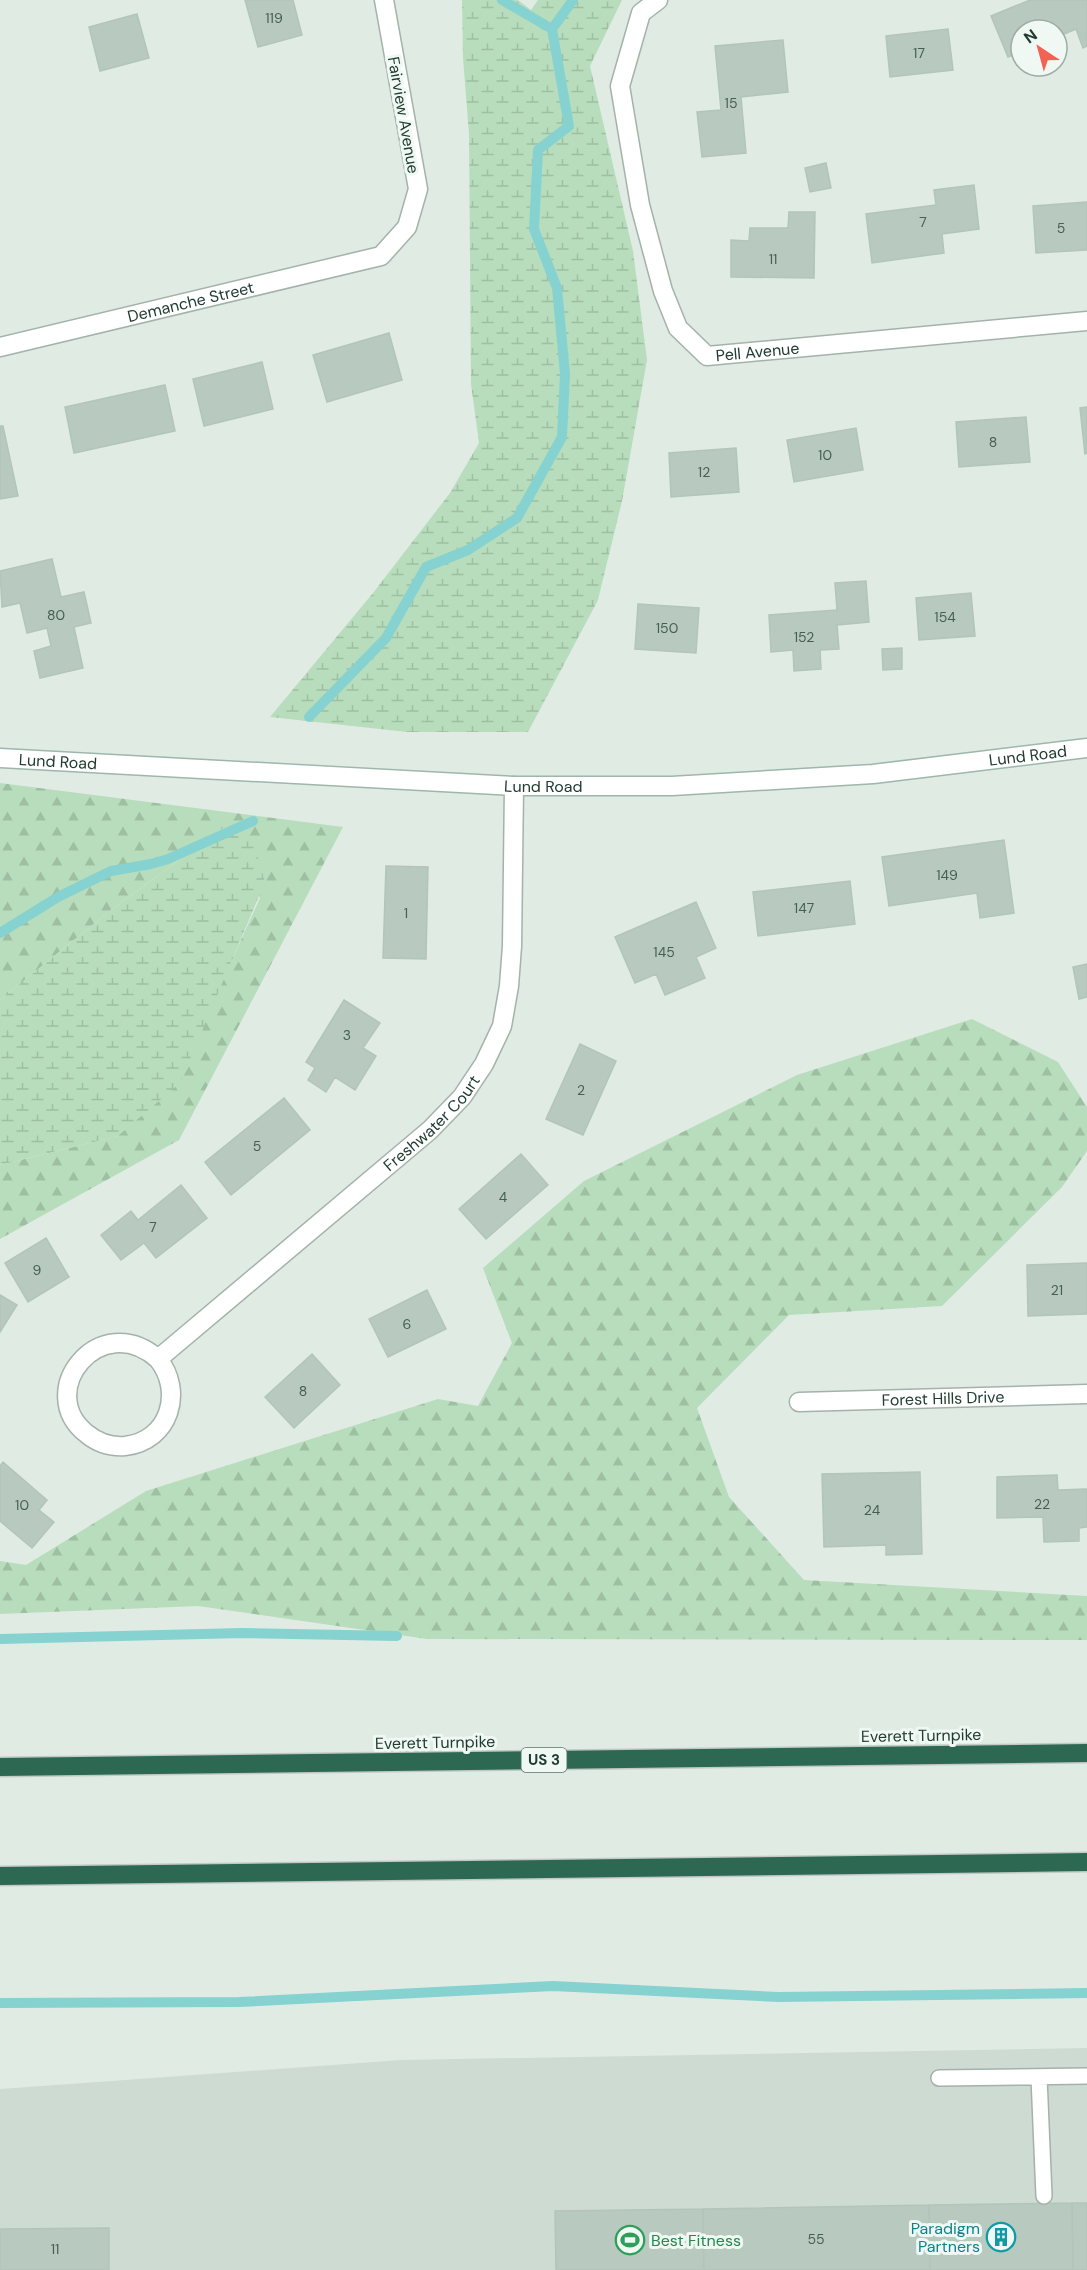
<svg xmlns="http://www.w3.org/2000/svg" width="1087" height="2270" font-family="'DM Sans',sans-serif">
	<defs>
		<pattern id="forest-firs" width="22" height="20" patternUnits="userSpaceOnUse" patternTransform="scale(1.5)"><rect width="22" height="20" fill="#b8ddbc"/><path d="M5 1l3.5 6h-7zM16 11l3.5 6h-7z" fill="#9ebfa2"/></pattern>
		<pattern id="wetland-marsh" width="20" height="14" patternUnits="userSpaceOnUse" patternTransform="scale(1.5)"><rect width="20" height="14" fill="#b8ddbc"/><path d="M1 5h8M5 5V1M11 12h8M15 12V8" fill="none" stroke="#9ebfa2"/></pattern>
	</defs>
	<rect width="100%" height="100%" fill="#e0ebe4"/>
	<path fill="#cedbd3" d="M1087,2048V2270H0V2089L401,2060Z"/>
	<path fill="url(#forest-firs)" d="M0,783L343,827L179,1140L0,1239V1165L118,1136L222,982L260,898L223,828L111,910L0,1000Z
		M972,1019L1058,1062L1087,1107V1151L1062,1187L942,1306L789,1315L697,1408L729,1497L804,1580L1087,1596V1640L427,1639L198,1606L0,1614V1561L26,1565L146,1491L438,1399L478,1406L512,1343L483,1268L584,1181L797,1075Z"/>
	<path fill="url(#wetland-marsh)" d="M462,0H518L531,10L538,0H622L590,66L633,251L647,360L622,501L598,600L528,732H407L270,717L373,593L450,493L479,443L471,384L469,134L463,58Z
		M223,828L253,840L265,882L180,1083L118,1136L0,1165V1000L111,910Z"/>
	<g fill="none" stroke-linecap="round" stroke-linejoin="round">
		<path stroke="#86d2d1" stroke-width="10" d="M502,0L552,29
			M309,717L386,638L426,567L468,550L517,518L562,437L565,374L557,288L534,229L538,150L569,126L552,29L573,0
			M0,933L58,897L111,871L151,864L168,859L253,821
			M0,1639L242,1633L397,1636
			M0,2003L239,2002L553,1986L779,1997L1087,1993"/>
	</g>
	<path fill="#b8c9bf" stroke="#b2c5ba" stroke-width="1.5" d="M245,0H293L302,35L258,47Z
		M1030,0H1087V46L1083,48L1076,29L1057,37V30H1021V52L1008,57L991,16Z
		M137,14L149,58L100,71L89,27Z
		M948,29L953,70L890,77L886,36Z
		M783,40L788,92L741,97L746,153L702,157L697,112L721,110L715,46Z
		M826,163L831,188L810,192L805,168Z
		M974,185L979,229L942,234L944,253L872,263L866,214L936,205L934,190Z
		M1087,202V250L1036,253L1033,206Z
		M789,212H815L814,278L731,277V240L749,241L750,228H788Z
		M389,333L402,380L327,402L313,355Z
		M262,362L273,409L204,426L193,379Z
		M165,385L175,431L74,453L65,407Z
		M1087,407V453L1085,454L1080,408Z
		M1026,417L1030,462L959,467L956,422Z
		M0,426H3L18,496L0,499Z
		M856,428L863,470L794,482L787,440Z
		M736,448L739,492L671,497L669,453Z
		M52,559L61,597L84,592L91,623L74,627L83,668L40,678L34,651L51,646L47,628L27,633L20,603L2,607L0,571Z
		M866,581L869,622L837,625L839,649L820,650L821,669L794,671L793,650L771,652L769,615L837,610L835,583Z
		M971,593L975,636L919,640L916,598Z
		M638,604L699,608L696,653L635,649Z
		M902,648V669L883,670L882,649Z
		M1004,840L1014,913L980,918L977,893L889,906L882,857Z
		M386,866L428,867L426,959L383,958Z
		M850,881L855,924L758,936L753,892Z
		M696,902L716,948L696,957L705,978L665,995L656,974L635,983L615,937Z
		M1087,964V997L1079,999L1073,967Z
		M344,1000L380,1023L363,1048L376,1056L355,1090L335,1077L326,1092L308,1080L315,1068L306,1062Z
		M580,1044L616,1061L583,1135L546,1119Z
		M284,1098L310,1130L231,1195L205,1162Z
		M521,1154L548,1185L486,1239L459,1209Z
		M181,1185L207,1218L156,1258L144,1243L121,1260L101,1235L131,1211L138,1220Z
		M46,1238L69,1277L28,1302L5,1263Z
		M1087,1263V1314L1028,1316L1027,1265Z
		M427,1290L446,1329L388,1357L369,1319Z
		M0,1295L17,1305L0,1332Z
		M312,1354L340,1385L294,1428L265,1397Z
		M3,1462L47,1500L39,1510L54,1522L32,1548L0,1521V1466Z
		M920,1472L922,1554L886,1555V1545L824,1547L822,1474Z
		M1057,1475L1058,1490L1087,1489V1527L1079,1528V1541L1044,1542L1043,1517L997,1518V1477Z
		M1072,2203L1073,2270H930L929,2205Z
		M1072,2203H1087V2270H1073Z
		M929,2205L930,2270H704L703,2209Z
		M703,2209L704,2270H556L555,2211Z
		M109,2228V2270H0V2229Z"/>
	<g fill="none" stroke-linecap="round" stroke-linejoin="round">
		<g stroke="#a3b3aa" stroke-width="18">
			<path id="lane" d="M1039,2077L1044,2196
				M939,2078L1087,2076"/>
		</g>
		<g stroke="#a3b3aa" stroke-width="21">
			<g id="street">
				<path id="s1" d="M658,0L641,13L620,86L640,205L663,291L678,328L707,356L1087,321"/>
				<path id="s2" d="M0,347L381,256L407,227L418,189L384,0"/>
				<path id="s3" d="M158,1359C184,1391 170,1441 125,1446C111,1447 98,1443 87,1434C33,1392 100,1308 158,1359L430,1130L462,1097L484,1064L502,1026L509,986L512,946L514,786"/>
				<path id="s4" d="M799,1402L1087,1394"/>
			</g>
		</g>
		<g stroke="#9eb7aa" stroke-width="21">
			<g id="secondary">
				<path id="s5" d="M0,758L514,786H672L873,774L1087,748"/>
			</g>
		</g>
		<g stroke="#c1c8c5" stroke-width="21">
			<path id="highway" d="M0,1767L1087,1753
				M0,1876L1087,1862"/>
		</g>
		<use href="#lane" stroke="#fff" stroke-width="15"/>
		<use href="#street" stroke="#fff" stroke-width="18"/>
		<use href="#secondary" stroke="#fff" stroke-width="18"/>
		<use href="#highway" stroke="#2c6852" stroke-width="18"/>
	</g>
	<defs>
		<g id="building-ring" transform="scale(1.5)"><circle r="9.5" fill="#f0f8f3" stroke="#0f9aa8" stroke-width="1.5"/><path d="M-4-6H4V6H1V3H-1V6H-4ZM-2.5-4.3h1.7v1.8h-1.7ZM.8-4.3h1.7v1.8H.8ZM-2.5-1h1.7V.8h-1.7ZM.8-1h1.7V.8H.8Z" fill="#0f9aa8"/></g>
		<g id="stadium-ring" transform="scale(1.5)"><circle r="9.5" fill="#f0f8f3" stroke="#2e9e5b" stroke-width="1.5"/><path d="M0-5a6.5 5 0 1 0 0 10a6.5 5 0 1 0 0-10ZM-3.5-1.8h7v3.6h-7Z" fill="#2e9e5b"/></g>
	</defs>
	<g fill-rule="evenodd">
		<use href="#building-ring" x="1001" y="2237"/>
		<use href="#stadium-ring" x="630" y="2240"/>
	</g>
	<g text-anchor="middle" stroke-width="6" stroke-linejoin="round" paint-order="stroke">
		<g font-size="14" fill="#465e54">
			<text x="274" y="23">119</text>
			<text x="919" y="58">17</text>
			<text x="731" y="108">15</text>
			<text x="923" y="227">7</text>
			<text x="1061" y="233">5</text>
			<text x="773" y="264">11</text>
			<text x="993" y="447">8</text>
			<text x="825" y="460">10</text>
			<text x="704" y="477">12</text>
			<text x="56" y="620">80</text>
			<text x="945" y="622">154</text>
			<text x="667" y="633">150</text>
			<text x="804" y="642">152</text>
			<text x="947" y="880">149</text>
			<text x="804" y="913">147</text>
			<text x="406" y="918">1</text>
			<text x="664" y="957">145</text>
			<text x="347" y="1040">3</text>
			<text x="581" y="1095">2</text>
			<text x="257" y="1151">5</text>
			<text x="503" y="1202">4</text>
			<text x="153" y="1232">7</text>
			<text x="37" y="1275">9</text>
			<text x="1057" y="1295">21</text>
			<text x="407" y="1329">6</text>
			<text x="303" y="1396">8</text>
			<text x="1042" y="1509">22</text>
			<text x="22" y="1510">10</text>
			<text x="872" y="1515">24</text>
			<text x="816" y="2244">55</text>
			<text x="55" y="2254">11</text>
		</g>
		<rect fill="#f0f8f3" stroke="#5e746a" stroke-width="1.5" x="521.5" y="1748" width="45" height="24" rx="4.5"/>
		<g font-size="15" font-weight="bold" fill="#203b30">
			<text x="544" y="1765">US 3</text>
		</g>
		<g font-size="16" fill="#203b30" stroke="#f0f8f3">
			<text transform="translate(404 115) rotate(80)" y="6">Fairview Avenue</text>
			<text dy="6" stroke="none"><textPath href="#s2" startOffset="196">Demanche Street</textPath></text>
			<text dy="6" stroke="none"><textPath href="#s1" startOffset="438">Pell Avenue</textPath></text>
			<text dy="6" stroke="none"><textPath href="#s5" startOffset="1030">Lund Road</textPath></text>
			<text dy="6" stroke="none"><textPath href="#s5" startOffset="58">Lund Road</textPath></text>
			<text dy="6" stroke="none"><textPath href="#s5" startOffset="544">Lund Road</textPath></text>
			<text dy="6" stroke="none"><textPath href="#s3" startOffset="686">Freshwater Court</textPath></text>
			<text dy="6" stroke="none"><textPath href="#s4" startOffset="144">Forest Hills Drive</textPath></text>
			<text transform="translate(921 1735) rotate(-1)" y="6">Everett Turnpike</text>
			<text transform="translate(435 1742) rotate(-1)" y="6">Everett Turnpike</text>
		</g>
		<g font-size="16" fill="#0d838f" stroke="#f0f8f3" text-anchor="end">
			<text x="980" y="2234">Paradigm<tspan x="980" dy="18">Partners</tspan></text>
		</g>
		<g font-size="16" fill="#27864d" stroke="#f0f8f3" text-anchor="start">
			<text x="651" y="2246">Best Fitness</text>
		</g>
	</g>
	<g transform="translate(1039 48) rotate(324)"><circle r="28" fill="#f0f8f3" stroke="#9daca5" stroke-width="1.5"/>
	<path d="M0-4.5L10 22L0 15L-10 22Z" fill="#f46254"/>
	<text y="-9" font-size="16" font-weight="bold" text-anchor="middle" fill="#203b30">N</text>
	</g>
</svg>
